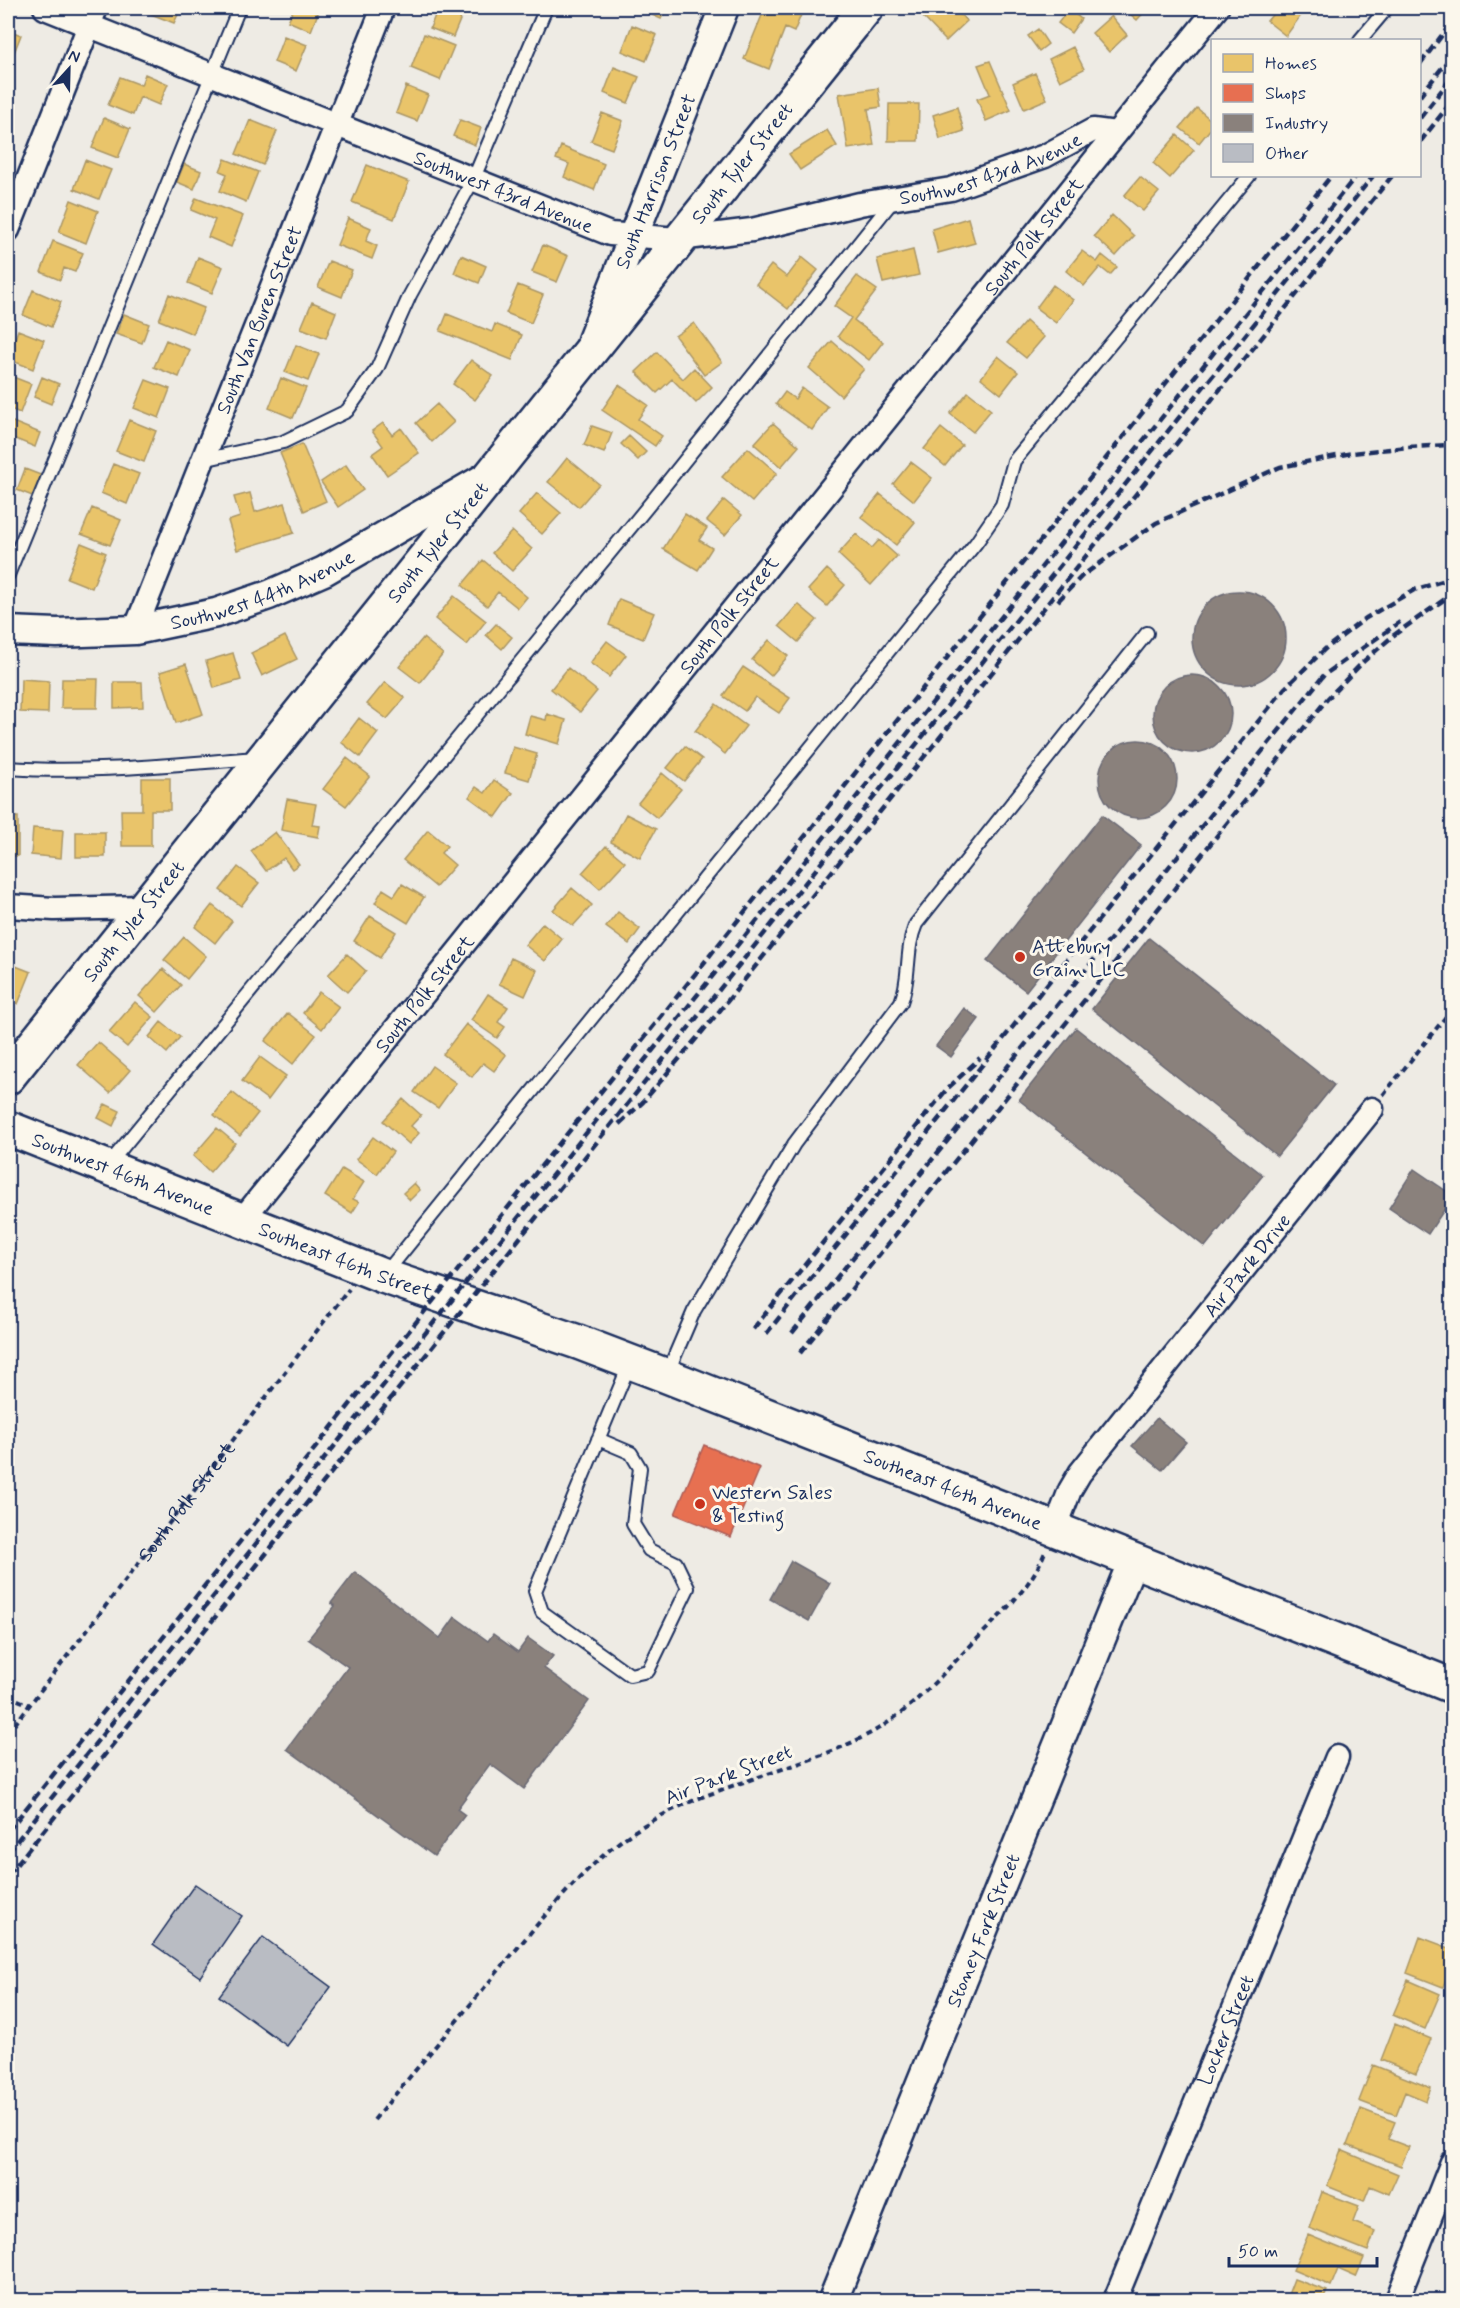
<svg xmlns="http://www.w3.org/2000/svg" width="1460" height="2308" font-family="Mynerve,sans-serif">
	<rect width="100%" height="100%" fill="#eeebe4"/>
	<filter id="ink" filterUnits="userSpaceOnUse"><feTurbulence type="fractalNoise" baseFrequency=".0167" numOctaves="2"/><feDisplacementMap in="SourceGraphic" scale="12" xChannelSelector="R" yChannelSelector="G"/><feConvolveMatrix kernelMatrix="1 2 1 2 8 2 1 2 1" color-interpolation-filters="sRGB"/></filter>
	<g filter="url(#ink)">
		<path fill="#e9c46a" stroke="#ab9766" stroke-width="1.5" d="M148,8H181L174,23L146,12Z
			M294,8H320L311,31L288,21Z
			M438,8H465L453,37L430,28Z
			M637,8H666L661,19Z
			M765,8H795L803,10L794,32L785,28L769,69L744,59Z
			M932,8H953L967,21L946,41L923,17Z
			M1123,8H1148L1137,20Z
			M1278,8H1294L1302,14L1286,36L1267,21Z
			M1069,9L1081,19L1071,33L1058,23Z
			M1111,16L1127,35L1109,52L1092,33Z
			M632,25L657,35L646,61L622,51Z
			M1038,29L1048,44L1039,51L1028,36Z
			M8,30L21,35L8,68Z
			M424,34L454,46L440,80L411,68Z
			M284,36L307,45L296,71L274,62Z
			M1073,47L1084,69L1060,81L1049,59Z
			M990,61L1011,110L986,121L977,99L990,94L978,65Z
			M614,67L639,77L628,103L604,93Z
			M1035,73L1047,99L1024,109L1013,83Z
			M145,74L168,84L159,105L140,97L133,115L108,105L120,77L141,85Z
			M406,86L428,95L417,121L396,113Z
			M878,88L881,107L868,109L874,145L848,149L839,94Z
			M889,104H919L918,141H888Z
			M957,107L964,131L940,139L933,115Z
			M1197,108L1212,121V127L1199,143L1180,128Z
			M602,113L623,121L612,149L591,141Z
			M104,118L130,129L118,158L92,148Z
			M250,120L277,131L263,165L236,154Z
			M460,120L481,128L475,145L453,136Z
			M827,130L837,146L800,170L789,154Z
			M1177,135L1194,150L1170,178L1153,163Z
			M561,146L604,164L594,190L564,177L569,164L556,159Z
			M225,159L258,172L246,202L220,191L227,174L220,171Z
			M85,160L111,170L99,199L74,189Z
			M184,164L201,171L194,189L177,182Z
			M367,165L409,182L394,219L352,202Z
			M1140,177L1159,192L1143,211L1124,196Z
			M196,198L243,216L231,247L208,237L215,220L191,210Z
			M71,200L98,211L86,243L59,232Z
			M1112,215L1134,236L1116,256L1094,236Z
			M348,218L371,228L366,241L377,246L372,259L337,245Z
			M968,218L975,243L938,253L932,229Z
			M53,241L83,253L75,272L64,268L60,280L41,272Z
			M543,245L568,256L557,282L532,272Z
			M913,250L919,275L883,283L877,259Z
			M1082,251L1097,262L1102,255L1117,267L1110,275L1100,267L1084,286L1066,271Z
			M461,255L486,266L479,283L454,273Z
			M198,257L223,267L212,293L188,283Z
			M802,257L818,270L788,309L756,284L771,265L787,277Z
			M329,261L352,270L342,297L318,287Z
			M857,276L877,290L854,320L883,342L869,360L838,336L851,318L834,306Z
			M518,285L543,295L531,323L506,313Z
			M1053,285L1073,300L1056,323L1036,308Z
			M33,290L61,302L51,327L23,315Z
			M169,294L204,308L193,334L159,320Z
			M312,302L336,312L326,338L301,328Z
			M124,314L149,324L142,343L116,334Z
			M447,314L492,332L495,324L522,335L512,360L440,331Z
			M1026,321L1044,337L1026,358L1007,343Z
			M694,323L722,362L704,375L675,336Z
			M18,330L44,340L33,369L8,359Z
			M166,340L190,350L179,377L154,367Z
			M832,341L864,369L841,396L809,368Z
			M296,345L319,354L308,381L285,372Z
			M657,352L683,379L694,368L712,387L696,403L672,379L657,393L636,372Z
			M998,356L1018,372L1001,394L981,378Z
			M471,360L493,376L475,400L453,384Z
			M8,375L31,384L20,413L8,408Z
			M42,377L59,384L51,404L34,397Z
			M281,378L306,388L293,418L269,408Z
			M146,380L170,389L159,418L134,408Z
			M619,385L648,405L638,419L662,436L655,446L602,410Z
			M802,388L828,407L812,430L776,404L785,392L795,399Z
			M968,392L991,410L973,432L950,414Z
			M437,404L454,422L432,442L416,423Z
			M8,420L40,433L35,447L8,436Z
			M129,420L156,431L144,462L116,451Z
			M383,423L392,435L401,428L419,453L387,475L372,454L383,446L372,431Z
			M773,423L799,446L781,467L754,444Z
			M592,426L612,433L604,453L584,445Z
			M941,428L962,445L945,466L924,449Z
			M629,436L646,452L638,460L621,444Z
			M302,444L326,501L304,511L280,453Z
			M748,448L777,473L752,502L722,477Z
			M567,458L599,484L579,507L548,482Z
			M911,462L932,478L914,501L893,484Z
			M113,464L139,474L127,504L101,493Z
			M346,465L363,490L338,507L321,482Z
			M25,469L43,476L35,497L17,490Z
			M250,493L255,512L285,503L294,533L237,550L228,521L240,517L234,497Z
			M537,493L561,513L542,534L519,514Z
			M880,494L915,522L896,545L861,517Z
			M724,500L742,515L725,535L707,521Z
			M92,508L121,520L110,545L81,534Z
			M685,514L707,528L699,540L712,548L698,570L663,549Z
			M512,531L532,549L512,571L492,553Z
			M856,534L872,548L879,540L897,556L871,585L838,554Z
			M81,543L106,553L92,588L67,578Z
			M483,560L527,597L518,608L498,592L487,606L462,585Z
			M827,569L845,585L827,606L808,590Z
			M454,596L486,621L467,645L435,619Z
			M619,599L654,613L643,639L609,625Z
			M798,604L817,620L798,642L779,626Z
			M496,624L512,637L502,649L486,635Z
			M285,636L297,659L262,676L251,653Z
			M423,638L443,654L420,683L399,667Z
			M769,640L788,656L771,676L752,660Z
			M607,641L626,655L609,677L590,663Z
			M233,653L241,680L214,688L206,661Z
			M186,664L203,714L176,723L160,672Z
			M743,667L790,698L779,713L755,697L745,711L723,696Z
			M568,668L597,691L580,712L551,689Z
			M21,679L49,681L48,713L20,712Z
			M62,679H98L97,708H61Z
			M114,682H142L143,707L114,708Z
			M385,682L405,698L387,719L367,704Z
			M716,704L746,726L725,754L695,731Z
			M547,714L566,720L559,744L525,734L530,716L546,720Z
			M359,718L378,733L360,757L341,742Z
			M685,746L702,759L684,781L667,768Z
			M513,747L537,754L529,780L505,773Z
			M347,758L370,776L346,806L323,789Z
			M662,773L681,789L657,818L638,803Z
			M142,778H170V810H151V846H122L121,810H142Z
			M494,780L513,793L496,817L469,797L476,787L485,793Z
			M287,799L316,804L312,825L320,826L318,837L281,830Z
			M626,814L656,829L640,858L611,842Z
			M8,817H18V856H8Z
			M33,828L63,830L61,858L31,855Z
			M428,830L447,846L441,853L455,865L436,887L403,860Z
			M76,832H105V857H76Z
			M275,832L299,864L292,869L284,858L266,871L251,851Z
			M606,846L625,862L600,889L582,873Z
			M238,867L259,883L241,906L220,890Z
			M402,884L424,897L408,923L375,903L383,889L394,896Z
			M572,888L592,905L573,926L553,910Z
			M212,905L232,921L215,943L195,927Z
			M618,912L640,929L629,944L606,927Z
			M370,916L396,932L380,958L354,941Z
			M543,923L562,939L545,961L525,945Z
			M184,937L206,956L187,979L164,960Z
			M347,954L366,971L347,992L328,975Z
			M511,958L537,970L525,996L499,984Z
			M8,963L31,972L18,1004L8,999Z
			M163,969L181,985L157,1012L139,996Z
			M319,992L339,1007L322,1029L303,1013Z
			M488,994L508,1007L498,1022L505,1027L497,1038L471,1020Z
			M135,1002L153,1017L127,1047L109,1032Z
			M288,1013L316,1035L293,1064L265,1041Z
			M161,1022L180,1037L167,1053L149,1037Z
			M466,1024L506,1055L494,1071L483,1063L472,1077L443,1054Z
			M98,1042L130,1070L110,1093L78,1065Z
			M260,1057L286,1076L268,1100L242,1081Z
			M432,1066L456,1083L438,1108L414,1092Z
			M232,1092L258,1113L240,1136L214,1115Z
			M403,1099L421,1115L411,1126L419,1133L409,1144L383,1121Z
			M105,1104L120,1111L113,1126L98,1118Z
			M217,1128L235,1143L210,1172L193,1156Z
			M373,1137L393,1152L377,1174L356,1159Z
			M342,1169L364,1182L353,1199L359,1202L352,1213L325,1196Z
			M414,1183L420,1190L410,1200L403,1193Z
			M1420,1937L1452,1949V1962L1443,1987L1407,1973Z
			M1408,1980L1440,1994L1425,2029L1393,2015Z
			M1395,2024L1431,2039L1416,2074L1381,2060Z
			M1373,2065L1431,2088L1426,2101L1405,2092L1396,2115L1359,2101Z
			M1361,2109L1395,2122L1388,2139L1409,2147L1401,2166L1347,2145Z
			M1341,2150L1398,2174L1389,2194L1370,2186L1364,2201L1327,2186Z
			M1322,2192L1359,2206L1353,2222L1375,2231L1368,2251L1309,2228Z
			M1308,2235L1364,2258L1356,2277L1338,2269L1331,2286L1293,2270Z
			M1294,2279L1327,2291L1323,2300H1286Z
			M1451,2280L1452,2300H1449L1444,2298Z"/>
		<path fill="#e76f51" stroke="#aa5c55" stroke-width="1.5" d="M704,1445L760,1468L731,1537L675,1514Z"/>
		<path fill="#8a817c" stroke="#696873" stroke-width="1.5" d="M1192 638a47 47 0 1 1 94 0a47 47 0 1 1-94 0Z
			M1153 714a39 39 0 1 1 78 0a39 39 0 1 1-78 0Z
			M1099 779a39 39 0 1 1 78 0a39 39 0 1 1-78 0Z
			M1102,815L1141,845L1026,991L987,961Z
			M1149,938L1334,1085L1277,1156L1092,1009Z
			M964,1008L979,1019L951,1057L936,1046Z
			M1076,1028L1263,1175L1205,1247L1019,1100Z
			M1414,1169L1452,1195V1198L1428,1234L1389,1208Z
			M1157,1418L1186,1442L1162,1470L1132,1446Z
			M791,1561L830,1583L809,1621L770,1599Z
			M355,1572L440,1638L455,1617L488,1641L493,1634L518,1652L528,1638L553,1656L544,1668L589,1701L524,1789L490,1764L457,1809L465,1815L434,1856L287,1749L348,1667L308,1639L335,1606L331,1603Z"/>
		<path fill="#b9bcc3" stroke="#1b2f5e" stroke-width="1.5" d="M195,1884L242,1916L200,1977L153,1944Z
			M263,1937L331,1987L287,2046L219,1996Z"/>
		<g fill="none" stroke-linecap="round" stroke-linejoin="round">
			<g stroke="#1b2f5e" stroke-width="16">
				<path id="service" d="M1360,40L1387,8
					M203,460L283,442L347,411L377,369L410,295L473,180L546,8
					M8,575L239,8
					M8,768C91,774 175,764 258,758
					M109,1164L653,500L895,198
					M384,1275L976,543L1002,505L1014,461L1249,176
					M667,1374L694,1311L794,1144L901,1002C911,977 905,949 916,924L1147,633
					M598,1439L631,1453L640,1468L633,1524L649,1550L676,1563L688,1588L648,1671L630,1675L542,1612L535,1591L630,1363"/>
			</g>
			<g stroke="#1b2f5e" stroke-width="27">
				<g id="minor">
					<path id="s2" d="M45,8L610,234L679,239L752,230L860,204L951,189L1045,156L1093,130L1116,133"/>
					<path d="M8,230L96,8"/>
					<path id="s3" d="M135,630L383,8"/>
					<path d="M8,906L54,909L145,907"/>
					<path id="s4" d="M241,1221L1217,8"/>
					<path id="s5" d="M1055,1529L1070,1490L1080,1473L1372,1109"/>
					<path id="s6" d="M1115,2300L1337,1757"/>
					<path d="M1397,2300L1452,2162"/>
				</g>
			</g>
			<g stroke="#1b2f5e" stroke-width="33">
				<g id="tertiary">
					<path id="s7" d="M592,340L724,8"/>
					<path id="s8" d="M8,631L57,633L135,630L216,613L269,595L324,571L488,476"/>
					<path id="s9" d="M833,2300L1133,1560"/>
				</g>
			</g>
			<g stroke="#1b2f5e" stroke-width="38">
				<g id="secondary">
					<path id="s10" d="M8,1077L866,8"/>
					<path id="s11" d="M8,1128L383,1276L578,1342L667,1376L1452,1686"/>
				</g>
			</g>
			<g stroke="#1b2f5e" stroke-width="4" stroke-dasharray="6 4.5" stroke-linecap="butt">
				<path d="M1383,1095L1452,1009"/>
				<path d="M8,1696L30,1705"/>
				<path id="s1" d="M8,1733L349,1289"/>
				<path d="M374,2120C417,2068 461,2016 504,1964C538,1924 571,1882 612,1848C685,1787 784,1778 867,1735C910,1713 942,1674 976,1640C1002,1613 1031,1588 1045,1552"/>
			</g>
			<use href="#service" stroke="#fbf7ec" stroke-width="12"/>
			<use href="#minor" stroke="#fbf7ec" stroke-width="22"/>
			<use href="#tertiary" stroke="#fbf7ec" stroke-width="28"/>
			<use href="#secondary" stroke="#fbf7ec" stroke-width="33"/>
			<path stroke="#1b2f5e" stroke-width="4.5" stroke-dasharray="9 4.5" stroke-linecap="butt" d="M1420,64L1452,22
				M1420,96L1452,55
				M1420,118L1452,77
				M1420,142L1452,101
				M1058,601L1082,576L1156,523L1280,467L1352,453L1408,447L1452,445
				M619,1124L643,1102L717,1014L1392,176
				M753,1329L947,1089L980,1058
				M792,1333L1324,675L1400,622
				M766,1334L1285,688L1325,649L1366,618L1414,590L1452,578
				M800,1353L1328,698L1364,661L1394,635L1452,594
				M8,1831L664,1013L1331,176
				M8,1852L1356,176
				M8,1875L1373,176"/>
		</g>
	</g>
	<g fill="#c8321e" stroke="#fbf7ec" stroke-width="2">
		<circle cx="1020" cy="957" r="6"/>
		<circle cx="700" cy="1504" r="6"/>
	</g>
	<g text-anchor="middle" stroke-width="6" stroke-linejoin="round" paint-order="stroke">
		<g font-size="20" fill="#1b2f5e" stroke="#fbf7ec">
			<text dy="7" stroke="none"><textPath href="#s10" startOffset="1172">South Tyler Street</textPath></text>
			<text dy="7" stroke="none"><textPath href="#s2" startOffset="998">Southwest 43rd Avenue</textPath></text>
			<text dy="7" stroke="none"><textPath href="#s7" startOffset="171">South Harrison Street</textPath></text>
			<text dy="7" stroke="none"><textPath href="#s2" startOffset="494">Southwest 43rd Avenue</textPath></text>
			<text dy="7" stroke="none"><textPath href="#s4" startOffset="1264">South Polk Street</textPath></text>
			<text dy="7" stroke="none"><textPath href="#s3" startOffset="334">South Van Buren Street</textPath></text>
			<text dy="7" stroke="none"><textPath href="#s10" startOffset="686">South Tyler Street</textPath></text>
			<text dy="7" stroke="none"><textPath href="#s8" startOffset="261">Southwest 44th Avenue</textPath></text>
			<text dy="7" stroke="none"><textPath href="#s4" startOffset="778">South Polk Street</textPath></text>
			<text dy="7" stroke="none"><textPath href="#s10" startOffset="200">South Tyler Street</textPath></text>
			<text dy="7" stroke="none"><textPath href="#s4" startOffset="292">South Polk Street</textPath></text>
			<text dy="7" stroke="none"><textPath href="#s11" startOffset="124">Southwest 46th Avenue</textPath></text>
			<text dy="7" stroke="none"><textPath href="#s11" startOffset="363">Southeast 46th Street</textPath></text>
			<text dy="7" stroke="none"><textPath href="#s5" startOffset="328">Air Park Drive</textPath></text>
			<text dy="7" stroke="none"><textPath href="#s11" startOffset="1012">Southeast 46th Avenue</textPath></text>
			<text dy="7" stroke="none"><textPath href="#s1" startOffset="292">South Polk Street</textPath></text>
			<text transform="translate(728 1774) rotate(-21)" y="7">Air Park Street</text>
			<text dy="7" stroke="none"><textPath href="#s9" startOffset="399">Stoney Fork Street</textPath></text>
			<text dy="7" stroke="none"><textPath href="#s6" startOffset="292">Locker Street</textPath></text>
		</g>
		<g font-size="20" fill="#1b2f5e" stroke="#fbf7ec" text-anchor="start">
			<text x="1032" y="953">Attebury<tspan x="1032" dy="23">Grain LLC</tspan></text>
			<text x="712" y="1499">Western Sales<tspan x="712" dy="23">&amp; Testing</tspan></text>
		</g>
	</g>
	<rect width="1460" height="2308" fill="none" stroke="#fbf7ec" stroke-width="30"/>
	<rect x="15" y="15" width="1430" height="2278" fill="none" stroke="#1b2f5e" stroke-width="2" filter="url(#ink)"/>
	<rect x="1211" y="39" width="210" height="138" fill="#fbf7ec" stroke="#a1a7b3" stroke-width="1.5"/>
	<rect x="1223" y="54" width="30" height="18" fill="#e9c46a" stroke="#a1a7b3" stroke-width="1.5"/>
	<text x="1265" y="69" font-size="18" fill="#1b2f5e">Homes</text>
	<rect x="1223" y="84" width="30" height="18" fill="#e76f51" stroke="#a1a7b3" stroke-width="1.5"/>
	<text x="1265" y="99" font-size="18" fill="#1b2f5e">Shops</text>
	<rect x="1223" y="114" width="30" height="18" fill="#8a817c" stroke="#a1a7b3" stroke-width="1.5"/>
	<text x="1265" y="129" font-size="18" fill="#1b2f5e">Industry</text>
	<rect x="1223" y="144" width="30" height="18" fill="#b9bcc3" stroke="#a1a7b3" stroke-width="1.5"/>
	<text x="1265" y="159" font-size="18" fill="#1b2f5e">Other</text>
	<g transform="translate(69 69) rotate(22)" stroke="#fbf7ec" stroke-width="4.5" paint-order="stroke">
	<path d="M0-4.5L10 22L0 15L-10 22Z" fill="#1b2f5e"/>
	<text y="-9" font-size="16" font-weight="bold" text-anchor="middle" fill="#1b2f5e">N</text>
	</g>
	<path d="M1229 2257v9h148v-9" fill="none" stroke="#1b2f5e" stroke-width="3"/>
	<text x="1238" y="2257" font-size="18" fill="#1b2f5e" stroke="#fbf7ec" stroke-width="4.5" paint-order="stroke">50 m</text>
</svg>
